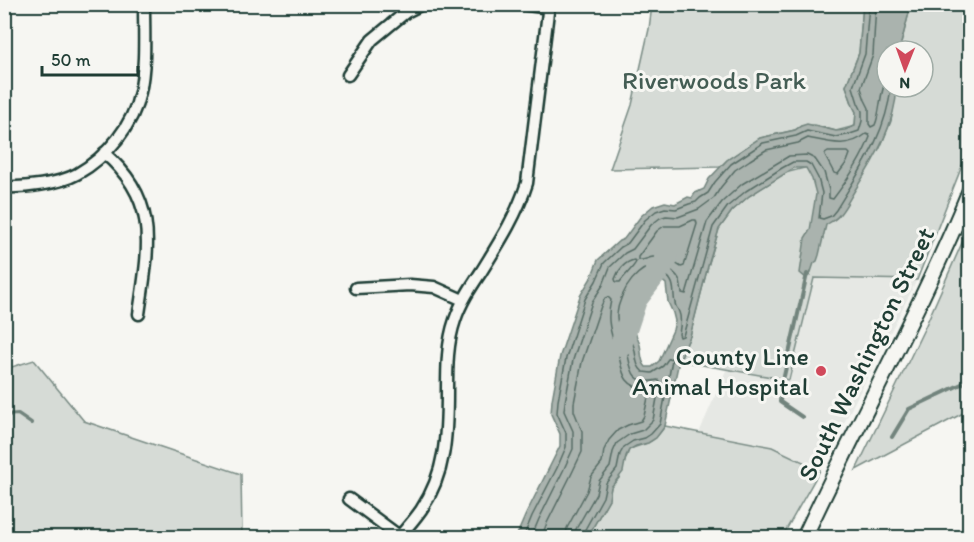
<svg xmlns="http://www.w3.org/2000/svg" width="974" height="542" font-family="Itim,sans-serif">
	<rect width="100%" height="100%" fill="#f6f6f2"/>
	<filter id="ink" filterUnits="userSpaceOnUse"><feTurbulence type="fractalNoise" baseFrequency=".0167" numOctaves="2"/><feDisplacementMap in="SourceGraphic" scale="12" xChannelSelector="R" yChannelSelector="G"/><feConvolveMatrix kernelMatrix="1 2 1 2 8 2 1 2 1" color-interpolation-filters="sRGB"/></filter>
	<g filter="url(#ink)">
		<path fill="#e6e8e4" d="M813,278L917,280L820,470L772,447L699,433L727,368L789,380Z"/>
		<path fill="#d6dbd6" stroke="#7a8c85" stroke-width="1.5" d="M652,5H863L859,53L846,86L853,106L856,112L855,126L836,131L815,125L801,126L795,130L760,138L727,160L720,167L610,169L632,105L649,29Z
			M911,5H969V148L917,280L814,278L789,380L679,361L690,336L708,266L719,229L732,211L749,196L785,173L880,148L891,121L897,87H923V51H899Z
			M969,227V410L856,470L925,327Z
			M34,360L84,421L241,474L242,537H5V369Z
			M665,426L772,447L820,470L782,537L587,538L609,499L611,487L619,478L629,450C635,446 641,446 647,443C655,440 660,433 665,426Z"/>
		<path fill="#aab3ae" stroke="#72847d" stroke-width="1.5" fill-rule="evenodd" d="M863,5H911L899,51H887V87H897C895,125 875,159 855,190C850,198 846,207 840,214C836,220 831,221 826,225L819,255L817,261L814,263L810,275L806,278L800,273L805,238L810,230L816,194L812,179L806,168H794L749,196L732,211L719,229L708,266L690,336L679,361L665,426L656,438L648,443L636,446L629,450L626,456L623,472L611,487L609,499L588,536L587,538L516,537L526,514L560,446V434L551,414L552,400L560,356L580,296L591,278L598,260L619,241L624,239L641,216L653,206L665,202L675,204L688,197L692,198L695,193L704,189L709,179L727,160L760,138L795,130L801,126L807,124L836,131L845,130L855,126L856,112L853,106L846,86L859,53ZM655,279L661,280L666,284L668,302L673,313L675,321L673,330L659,361L652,367H646C640,361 642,353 640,345C637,336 632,327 631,318C629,302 643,286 655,279Z"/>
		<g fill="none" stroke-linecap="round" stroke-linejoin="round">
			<path stroke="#576c65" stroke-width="1.5" d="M876,4L873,55L861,88L865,100L869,108V124L871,127L875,125C881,111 879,92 887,79
				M828,152H848L850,154L847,162L838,174L834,173L825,156V154Z
				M693,220H696L697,224L684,266L681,267C672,260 664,256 653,257C647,258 644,261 638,260V257L657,231L664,226H680Z
				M634,260L636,262C634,267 624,276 620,282H616L615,279C618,270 625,262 634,260Z
				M523,538L532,516L557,468L566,447V433L557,413L558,401L566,358L585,299L596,281L604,263L621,247L628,243L645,220L656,211L665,208L676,209L689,204L696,202L700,198L708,193L715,182L731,164L763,143L796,136L807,131L836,137L847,135L859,131L862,121V111L858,103L853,87L865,54L869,4
				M531,538L539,519L563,471L573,449V431L564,411L565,402L573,360L592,302L603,285L610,267L625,253L633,249L651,225L660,218L666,216L678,217L699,209L714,198L721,187L735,170L750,160L766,150L798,143L808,138C828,142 848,149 866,134L869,135L870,137C862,158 846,182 833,199L829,198V190L824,172L815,159L807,155L789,156L742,184L722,202L707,222L686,294L682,293C681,288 681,283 679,279C676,274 670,269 665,267C639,259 619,293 617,314C616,327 624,339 627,350C631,369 631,386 658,380L660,382L653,420L643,430L630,434L617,443L613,452L610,467L599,481L596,494L576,529L575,538
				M541,538L547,523L571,475L582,452V431L574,411V403L582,362L601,306L605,298L608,297L611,300C607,317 609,327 614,343C615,346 617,349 618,352C623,373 622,386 648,390L649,393L644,416L641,421L628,425L618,430L609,440L604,450L602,463L591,477L587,491L567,528L566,538
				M582,538L583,533L603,497L606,483L617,469L620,454L624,447L633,441L645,438L651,434L660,424L672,360L671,358L668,359L663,366L652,373L643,372C635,365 637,358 634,347C631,338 624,327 624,317C624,301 642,271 660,274C664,274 669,277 671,281C675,287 673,296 675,303C677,311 676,304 679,312C682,319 680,327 679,334L680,337L683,336L713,227L728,206L746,191L782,168L793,162H806L811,165L818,178L822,193L819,218L823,219L831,216L836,210C860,170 886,135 891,87"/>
			<path stroke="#72847d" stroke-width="4" d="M784,376L807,274
				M781,389L780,402L802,417
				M4,415L18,414L31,423
				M892,437L909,409L970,380"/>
			<path stroke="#aab3ae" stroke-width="22" d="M621,345L636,300L667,259"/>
			<g stroke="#1f3d34" stroke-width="15">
				<path id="street" d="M521,4L549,8
					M348,75L372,40L406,12L422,4
					M104,153C161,201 148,250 139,314
					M4,187C24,188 59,184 77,174C107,157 133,126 140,92C146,64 144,34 144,4
					M356,288L410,285L434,287L463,300
					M349,499L399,536
					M398,538C406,529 414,520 421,510C446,473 447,434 447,392C447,367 447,343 455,320C461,302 471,287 481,272C499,243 517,215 527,183L549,4"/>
			</g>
			<g stroke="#1f3d34" stroke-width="18">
				<path id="secondary" d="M804,538C858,421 921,309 970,190"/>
			</g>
			<use href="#street" stroke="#f6f6f2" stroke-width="10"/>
			<use href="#secondary" stroke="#f6f6f2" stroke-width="14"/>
		</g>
	</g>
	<circle fill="#d1495b" stroke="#f6f6f2" stroke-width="2" cx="821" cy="371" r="6"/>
	<g text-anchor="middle" stroke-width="6" stroke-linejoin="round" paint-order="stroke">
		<g font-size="26" fill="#445d54" stroke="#f6f6f2">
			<text x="714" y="89">Riverwoods Park</text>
		</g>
		<g font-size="26" fill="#1f3d34" stroke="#f6f6f2">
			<text transform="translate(866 354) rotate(-64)" y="9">South Washington Street</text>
		</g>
		<g font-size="26" fill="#1f3d34" stroke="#f6f6f2" text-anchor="end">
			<text x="809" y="365">County Line<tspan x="809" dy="30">Animal Hospital</tspan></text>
		</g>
	</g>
	<rect width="974" height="542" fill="none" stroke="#f6f6f2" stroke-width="24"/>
	<rect x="12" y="12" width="950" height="518" fill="none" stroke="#1f3d34" stroke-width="2" filter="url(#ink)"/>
	<g transform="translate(905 69) rotate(181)"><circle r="28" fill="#f6f6f2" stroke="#a0aca6" stroke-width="1.5"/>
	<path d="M0-4.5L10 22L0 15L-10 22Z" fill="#d1495b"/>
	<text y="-9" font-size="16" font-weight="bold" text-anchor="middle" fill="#1f3d34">N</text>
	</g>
	<path d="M42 66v9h96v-9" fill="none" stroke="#1f3d34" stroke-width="3"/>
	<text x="51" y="66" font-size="18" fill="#1f3d34" stroke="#f6f6f2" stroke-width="4.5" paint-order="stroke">50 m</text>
</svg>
